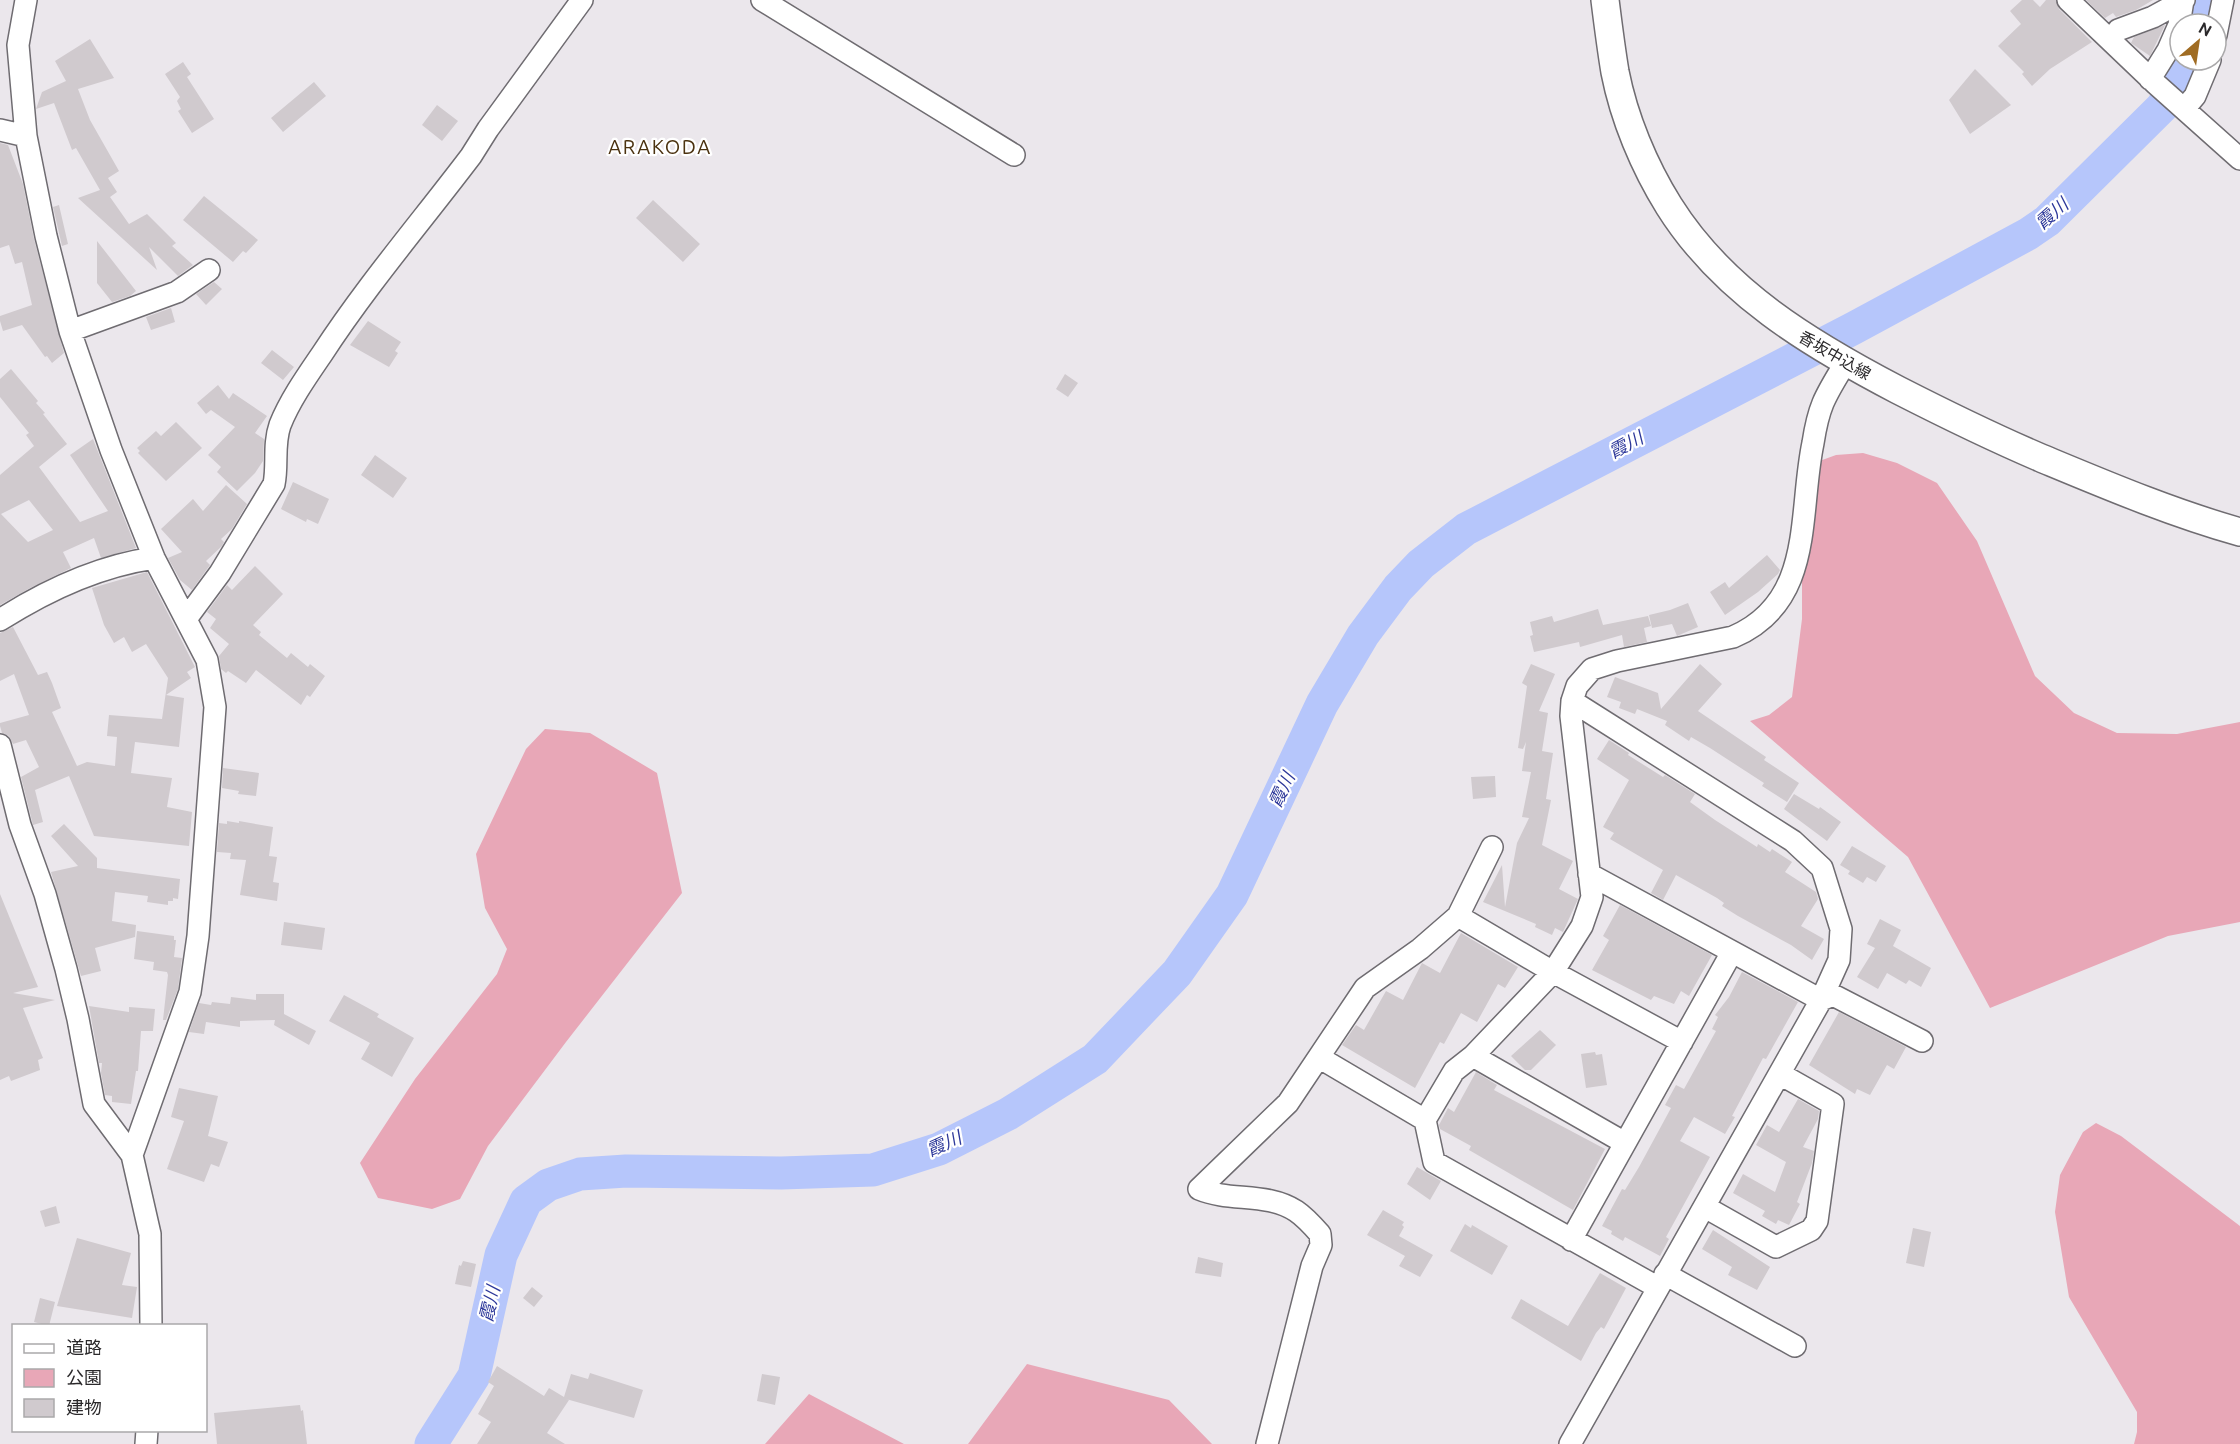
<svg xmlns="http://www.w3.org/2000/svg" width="2240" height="1444" font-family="Ubuntu,'Noto Sans JP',sans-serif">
	<rect width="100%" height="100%" fill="#ebe7ec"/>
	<path fill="#e8a7b7" d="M1863,453L1897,463L1937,483L1977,541L2035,676L2074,713L2117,733L2177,734L2240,722V922L2168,936L1990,1008L1908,857L1750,721L1769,715L1792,697L1802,619V505L1814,463L1836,455Z
		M545,729L590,733L657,773L682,893L566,1042L488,1146L460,1199L432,1209L378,1198L360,1163L415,1079L497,974L507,949L485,908L476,854L526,749Z
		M2096,1123L2121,1136L2240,1226V1444H2134L2137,1432V1412L2069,1297L2055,1212L2060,1175L2083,1132Z
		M1027,1364L1169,1400L1212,1444H968Z
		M809,1394L904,1444H765Z"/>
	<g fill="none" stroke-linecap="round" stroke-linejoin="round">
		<path stroke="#b6c6fb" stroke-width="33" d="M2202,24L2210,0
			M431,1444L474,1376L501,1255L526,1201L548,1185L580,1174L626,1171L781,1173L873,1170L939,1149L1008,1114L1095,1059L1177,973L1232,895L1322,704L1363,635L1398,588L1421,564L1466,529L1854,328L2028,234L2047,221L2162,107L2185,71L2189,60"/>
	</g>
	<path fill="#d0cace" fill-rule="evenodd" d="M2022,0H2033L2040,7L2046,0H2056L2059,9L2092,42L2050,69L2032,86L2022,74L2024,72L1998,46L2021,24L2010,11Z
		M2086,0H2153L2136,10L2116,17L2113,13L2105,18Z
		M2165,25L2150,56L2131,43L2134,37Z
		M90,39L114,78L78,89L90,120L119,171L108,178L117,192L110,197L129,224L147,214L176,243L172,246L193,265L178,276L149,247L157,270L78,198L100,190L76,148L72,150L54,103L36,109L42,92L66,81L55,61Z
		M183,62L191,74L187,77L214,119L192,133L178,111L181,109L177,101L180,97L165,74Z
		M1975,69L2011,105L1970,134L1949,100Z
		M314,82L326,96L283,132L271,118Z
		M437,105L458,121L442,141L422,125Z
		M0,143L8,145L23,184L34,239L64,353L52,363L47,356L45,357L22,325L3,331L0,321V316L32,305L22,262L15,264L9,245L0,248Z
		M204,196L258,240L246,253L243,251L233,262L183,220Z
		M653,200L700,244L683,262L636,218Z
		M59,205L68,244L62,246L53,207Z
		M97,241L136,291L130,296L112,302L97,283Z
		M214,282L222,289L206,305L196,294Z
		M171,308L175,322L151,330L146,317Z
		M368,321L401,342L395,351L398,353L389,367L350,345Z
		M272,350L294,367L283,380L261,363Z
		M11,369L38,401L36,403L45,413L43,414L67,444L39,467L80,522L108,511L70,455L93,439L136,548L101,558L94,538L63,552L71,568L30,588L0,605V475L34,446L26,435L29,433L0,397V379ZM29,500L53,530L28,542L1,514Z
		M1065,374L1078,383L1068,397L1056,389Z
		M218,385L229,399L233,393L267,416L255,433L264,439L263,461L255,473L237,491L217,472L221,467L208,455L235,427L211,410L206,414L197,403Z
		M176,422L202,448L166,481L138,453L140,451L137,448L156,431L161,436Z
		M375,455L407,478L393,498L361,475Z
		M293,482L329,499L318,524L307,519L306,522L281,509Z
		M226,485L247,504L232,529L221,539L224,542L222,546L206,561L210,565L192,590L180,580L168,558L182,552L161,529L193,499L203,511Z
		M1767,555L1780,570L1778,574L1758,592L1725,615L1710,592L1725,582L1729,588Z
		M255,566L283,594L253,625L261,632L259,635L287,658L291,653L308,667L310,664L325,676L310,697L307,695L301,705L256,670L246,683L228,671L226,673L221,669L219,656L229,644L210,628L216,619L207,612L227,585L232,590Z
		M147,572L195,667L187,672L191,678L166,695L184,698L179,747L135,742L131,773L172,778L167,807L192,812L189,846L94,836L69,776L35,790L43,822L33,825L21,777L39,767L26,740L13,744L9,736L2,733L0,726V723L29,715L14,674L0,681V633L13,627L38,675L47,672L52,683L61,708L52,712L77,766L87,762L115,766L117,737L107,736L109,715L162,719L168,678L146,644L132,652L124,637L114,643L104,625L92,588Z
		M1688,603L1698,627L1677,636L1672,624L1652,628L1649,615L1670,610Z
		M1598,609L1603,625L1648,616L1651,626L1644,628L1647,642L1624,647L1622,635L1580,647L1579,642L1534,652L1530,636L1533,635L1530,622L1552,616L1554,622Z
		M1531,664L1555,674L1539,711L1548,713L1542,751L1553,753L1546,799L1551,800L1542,845L1573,861L1559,889L1578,899L1563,932L1555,928L1552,935L1535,927L1536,924L1483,902L1502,865L1505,907L1517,843L1529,818L1522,817L1531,772L1522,771L1526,742L1523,749L1518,748L1527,686L1522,683Z
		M1700,664L1722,684L1698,711L1766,757L1764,760L1799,783L1787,802L1762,786L1764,783L1710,748L1691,737L1689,741L1665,725L1667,721L1637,709L1635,714L1619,708L1621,702L1607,697L1615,677L1658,693L1661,709Z
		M1609,740L1629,753L1628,755L1663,777L1665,775L1695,794L1690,802L1715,820L1757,847L1758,844L1770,852L1772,849L1792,862L1785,872L1816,892L1818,899L1801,926L1824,939L1812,960L1791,945L1738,916L1722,906L1724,903L1717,898L1676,875L1663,900L1651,893L1663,870L1610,839L1614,833L1603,827L1629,780L1597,759Z
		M223,768L259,773L256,796L238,794L239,791L222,788Z
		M1495,776L1496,797L1473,799L1471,777Z
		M1794,794L1819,809L1820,807L1841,822L1827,841L1784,809Z
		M227,821L239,823V821L273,827L269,856L277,857L273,882L279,883L277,901L240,895L246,860L230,859L231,853L217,852L219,823L227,824Z
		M64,824L97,858V868L180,879L178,899L173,898V901H168V905L147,902L148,896L115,892L112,921L136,925L135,937L95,948L101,971L81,976L51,872L78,866L51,836Z
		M1852,846L1886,866L1876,882L1867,877L1863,883L1848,874L1850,871L1840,865Z
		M0,894L38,987L13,993L55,1000L23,1008L43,1058L38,1060L40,1070L11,1081L9,1076L0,1080Z
		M1620,905L1712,955L1689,996L1681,991L1674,1004L1654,996L1651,1000L1592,970L1609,940L1603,936Z
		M1880,919L1901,930L1893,946L1931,968L1921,987L1909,980L1906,984L1887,973L1878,989L1857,977L1875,948L1867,944Z
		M284,922L325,928L322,950L281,945Z
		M137,931L174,936V940H176L174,957L182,958L178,989L166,1020H163L168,975L167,972L153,970L154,962L134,959Z
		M1461,933L1518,967L1505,988L1498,984L1477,1022L1461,1013L1444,1044L1440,1042L1415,1088L1342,1045L1356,1025L1364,1030L1386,991L1403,1000L1422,963L1440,973Z
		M1742,972L1798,1002L1766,1059L1763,1058L1732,1116L1735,1117L1725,1134L1694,1117L1680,1141L1710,1157L1666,1237L1669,1239L1660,1256L1625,1237L1623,1241L1611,1234L1612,1231L1602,1226L1622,1189L1625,1190L1639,1167L1671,1108L1665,1105L1676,1085L1684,1089L1716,1031L1712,1029L1718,1017L1715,1015L1729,997Z
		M256,994H284V1014L316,1031L309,1045L274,1025L275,1020L240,1021V1027L206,1022L204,1034L189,1032L199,1003L211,1005L212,1002L230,1004L231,997L256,1000Z
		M344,995L379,1014L377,1017L414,1038L392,1077L361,1059L370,1043L329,1021Z
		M89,1006L129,1012V1007L155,1009L153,1031H141L138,1071H136L131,1104L112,1102V1096L105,1095L101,1073L102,1063H99Z
		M1839,1012L1906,1047L1894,1069L1887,1065L1870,1095L1857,1089L1855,1094L1809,1065Z
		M1540,1030L1556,1045L1531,1070H1525L1511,1056Z
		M1595,1052L1596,1055L1602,1054L1607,1085L1586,1088L1581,1054Z
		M1476,1072L1497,1085L1494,1090L1605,1149L1573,1210L1469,1150L1471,1146L1440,1129L1439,1125L1448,1108L1454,1112Z
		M179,1088L218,1096L208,1136L228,1142L219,1167L211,1164L204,1182L167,1169L184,1121L171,1117Z
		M1798,1099L1819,1111L1818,1119L1803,1147L1814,1151L1812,1163L1797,1202L1800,1204L1789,1225L1778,1220L1776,1224L1762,1216L1765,1211L1733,1193L1743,1174L1775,1192L1786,1162L1756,1145L1767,1125L1779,1132Z
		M1417,1167L1441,1181L1430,1200L1407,1184Z
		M56,1206L60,1223L45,1227L40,1211Z
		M1383,1210L1404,1222L1402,1225L1404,1227L1399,1236L1433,1255L1420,1277L1399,1266L1405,1256L1367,1235Z
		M1465,1224L1471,1228L1472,1225L1508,1246L1492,1275L1450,1251Z
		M1913,1228L1931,1232L1924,1267L1906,1263Z
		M1713,1230L1770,1267L1757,1290L1728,1275L1732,1267L1702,1249Z
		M77,1238L131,1253L122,1285L137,1287L132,1318L57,1306Z
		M1198,1257L1223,1263L1221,1277L1195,1273Z
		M463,1261L476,1264L471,1287L455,1284L459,1265L461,1266Z
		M1600,1273L1626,1288L1604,1329L1601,1327L1596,1333L1581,1361L1511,1318L1521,1299L1568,1326Z
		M532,1287L543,1296L534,1307L523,1298Z
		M40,1298L55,1302L49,1326L34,1322Z
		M497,1366L544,1396L549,1388L564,1397L571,1374L588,1379L590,1373L643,1390L634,1418L566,1399L569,1400L547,1433L565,1444H477L491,1422L478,1414L494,1386L488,1382Z
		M762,1374L780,1377L775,1405L757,1401Z
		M300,1405L301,1411L303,1410L307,1444H217L214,1413Z"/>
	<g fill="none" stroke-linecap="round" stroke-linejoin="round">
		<g stroke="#6f6c71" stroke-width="24">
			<path id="minor" d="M26,0L18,45L26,136L46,236L70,331L111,450L154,558L207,660L215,707L198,936L190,992L132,1155
				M762,0L1014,155
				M2068,0L2156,84L2240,159
				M2118,30L2153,17L2184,0
				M2216,35L2223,0
				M2150,79L2168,50L2179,25L2183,0
				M2184,109L2195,96L2210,60
				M0,130L26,136
				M70,331L177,292L209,270
				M186,619L220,573L274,484C278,465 273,445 280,425C290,400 307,376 322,354C367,285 421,222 471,156L488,129L582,0
				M0,620C47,590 99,566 154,558
				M0,745L20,825L45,894L66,969L78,1019L94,1104L132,1155L150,1234L151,1326
				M1589,874L1821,1000L1833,995L1922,1041
				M1458,916L1492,847
				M1473,1056L1625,1143
				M1320,1058L1425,1120
				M1705,1207L1776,1247L1811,1230L1817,1221L1833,1104L1780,1074
				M1571,1240L1732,952
				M1665,1274L1795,1346
				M1657,1287L1434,1162L1425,1120L1454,1071L1473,1056L1553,972L1682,1042
				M146,1444L147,1430
				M1267,1444L1312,1266L1321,1245L1320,1234C1313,1226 1305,1217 1296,1211C1267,1192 1230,1202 1199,1189L1288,1103L1365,988L1420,949L1458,916L1553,972L1582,926L1592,897L1571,716L1572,701L1577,686L1592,669L1617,661L1733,637C1815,602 1798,514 1813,443C1815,430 1818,415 1823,403C1829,389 1838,375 1846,362
				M1570,1444L1821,1000L1839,960L1841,929L1822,868L1793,841L1572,701"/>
		</g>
		<g stroke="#6f6c71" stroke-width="30">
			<path id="major" d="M1605,0C1608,24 1611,48 1615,72C1624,118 1644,166 1669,206C1723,292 1810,344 1898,390C1945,414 1992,437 2041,458C2106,485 2172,513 2240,532"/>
		</g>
		<use href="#minor" stroke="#fff" stroke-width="21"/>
		<use href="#major" stroke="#fff" stroke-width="27"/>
	</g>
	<g text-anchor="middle" stroke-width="4.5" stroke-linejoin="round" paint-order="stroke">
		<g font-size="16" fill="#2a282a" stroke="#fff">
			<text transform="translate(1835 355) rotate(30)" y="6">香坂中込線</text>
		</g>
		<g font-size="18" font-style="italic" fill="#2d389a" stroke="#fff">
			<text transform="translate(2052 214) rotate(-41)" y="6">霞川</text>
			<text transform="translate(1626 445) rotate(-28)" y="6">霞川</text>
			<text transform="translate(1282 790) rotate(-65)" y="6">霞川</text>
			<text transform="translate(944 1144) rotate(-24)" y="6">霞川</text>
			<text transform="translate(490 1304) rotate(-77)" y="6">霞川</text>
		</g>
		<g font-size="20" letter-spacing="1.5" fill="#4b3210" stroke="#fff">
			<text x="660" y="154">ARAKODA</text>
		</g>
	</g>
	<rect x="12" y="1324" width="195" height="108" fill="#ffffff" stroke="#aaa9aa" stroke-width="1.5"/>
	<rect x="24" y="1344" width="30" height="9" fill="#ffffff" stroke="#aaa9aa" stroke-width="1.5"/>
	<text x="66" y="1354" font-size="18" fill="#2a282a">道路</text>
	<rect x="24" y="1369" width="30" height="18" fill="#e8a7b7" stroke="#aaa9aa" stroke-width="1.5"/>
	<text x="66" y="1384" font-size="18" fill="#2a282a">公園</text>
	<rect x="24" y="1399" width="30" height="18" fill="#d0cace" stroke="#aaa9aa" stroke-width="1.5"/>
	<text x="66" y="1414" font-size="18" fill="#2a282a">建物</text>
	<g transform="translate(2198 42) rotate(29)"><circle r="28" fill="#ffffff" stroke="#aaa9aa" stroke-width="1.5"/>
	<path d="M0-4.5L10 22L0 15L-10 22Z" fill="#a06c23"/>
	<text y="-9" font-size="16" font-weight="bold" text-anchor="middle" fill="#2a282a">N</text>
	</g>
</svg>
